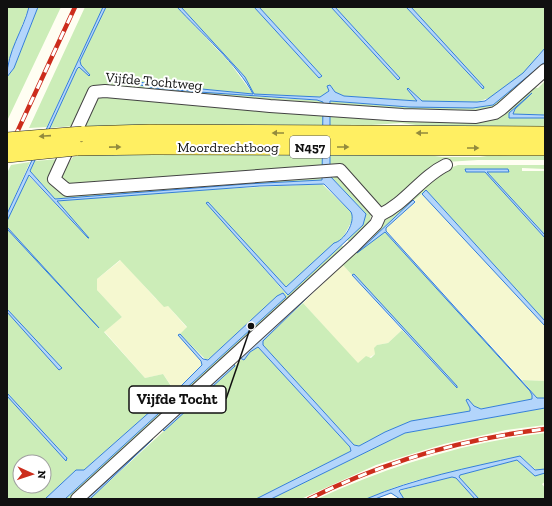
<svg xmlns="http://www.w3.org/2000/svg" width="552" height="506" font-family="'Zilla Slab',serif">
	<rect width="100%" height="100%" fill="#fffef2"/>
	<path fill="#f5f8d0" d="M422,194L545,326V381L522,380L386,231V228Z
		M121,260L156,299L168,306L187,328L202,365L181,387L186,393L180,398L163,374L145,378L104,331L122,317L96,289L97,279Z
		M343,265L402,330L388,343L377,345L375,354L358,364L303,303Z"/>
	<path fill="#ccedb8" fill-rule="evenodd" d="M7,7H29L7,65Z
		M38,7H61L7,121V77L14,68Z
		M85,7H103L47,127L29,128Z
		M106,7H177L230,63L253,94L151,84L132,80L124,82C188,91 252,97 317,100L323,102V104L316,105L97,85L92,88L74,126L49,128L77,69L81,65L80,61Z
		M181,7H254L319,78L321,75L259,7H331L398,80L400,78L335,7H406L483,89V87L411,7H545V48L537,56L535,70L545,62V68L508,101L483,113L419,111L330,104L331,101L409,107L488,106L493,105L523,74L492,97L477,102L422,101L407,89L417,101L344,96L335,92L330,85L329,91L320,97L254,94L245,77Z
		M545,81V115L512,114L515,109L531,94L509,114V118H545V129L439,128L401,123L342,127L92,128L82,125L94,100L99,96L476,120L531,87L538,88Z
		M414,153L442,157H480L508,153L545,154V160H478L446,162L394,205L382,207L346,170L71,187L59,176L66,167L78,180L66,167L73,157L85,154Z
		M60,159L50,181L62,194L314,174L323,176L322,180L319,181L246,184L55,199L30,171L34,161Z
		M30,162L7,214V173L11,165Z
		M458,165H545V169L522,168V171H545V235L487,172H508V169L465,170L466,172H485L545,238V321L426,190L356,252L385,232L530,391L533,397L532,399L481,409L474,406L466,400L470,408V411L411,421L385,432L359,446L354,445L263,345L262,341L303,303L358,363L366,356L371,358L375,354L374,348L377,345L388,343L402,330L457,388L354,274L352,275L343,265L327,279L324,276L384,218L437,173Z
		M28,175L88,238L57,201L199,190L322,184L351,212L353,219L340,243H334L302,274L285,287L207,203L287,295L342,245L344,249L186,393L184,390L286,296L283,293L277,296L210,358L206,360L180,334L187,327L168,306L164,307L120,260L97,279V290L122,317L104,332L145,378L163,374L175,392L170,394L84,470H76L45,499H7V396L66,460L67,458L7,393V312L60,370L7,309V229L99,328L7,227V221ZM20,462H44V486H20Z
		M330,176H340L371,214L370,223L351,243L347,240L366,214Z
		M258,347L350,447L351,451L256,499H90L242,359L244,360L250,352Z
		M522,380L545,381V398H537Z
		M178,395L180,398L73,499H65Z
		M545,408V425L506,430L444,444L376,465L301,499H271L405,433Z
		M545,433V469L536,470L520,456L414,481L393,488L366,499H317C389,466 466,442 545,433Z
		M517,460L535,476L545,473V482L542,484L545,488V499H479L459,477L460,475Z
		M452,477L456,478L475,499H404L399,491Z"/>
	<path fill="#b3d5fb" stroke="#347fd8" d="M29,7H38L14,68L7,77C7,51 23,31 29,7Z
		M103,7H106L80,61L81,65L90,75L89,76L79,67L77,69L30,171L55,199L246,184L322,180L323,102L317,100L199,92L154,88L122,81L123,79L151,84L253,94C239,66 199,31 177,7H181L245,77L254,94L320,97L329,91L327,86L330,85L335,92L344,96L417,101L407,89L408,88L422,101L477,102L485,101L523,73L545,48V62L493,105L473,108L409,107L330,101V176L366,214L363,225L288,295L206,203L208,202L286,287L334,243C344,241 356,222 351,212L324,184L260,186L57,201L89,238H88L29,175L7,221V214Z
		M254,7H259L322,76L319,78Z
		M331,7H335L400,78L398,80Z
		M406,7H411L484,87L483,89Z
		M532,93L515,109L513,114L545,115V118H509V113Z
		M465,169H508L509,172H487L545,235V238L485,172H466Z
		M426,190L545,321V326L422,194Z
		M413,200L415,202L386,228V231L537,398H545V408L405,433L271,499H256L351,451L350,447L258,347L250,352L244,360L240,358L316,289L263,341V345L354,445L359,446L385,432L411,421L470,411V408L466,400L468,399L474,406L481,409L532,399V395L530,391L385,232L357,253Z
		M7,227L99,328L7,229Z
		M354,274L457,386V388L352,275Z
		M283,293L286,297L65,499H45L76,470H84L170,394L175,392L202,365L201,361L178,335L180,334L203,359L208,360L277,296Z
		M7,309L62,368L59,370L7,312Z
		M234,364L235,366L164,431L163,429Z
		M7,393L67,458L66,461L7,396Z
		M153,439L90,499H87Z
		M520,456L535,470L545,469V473L535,476L517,460L460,475L459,477L479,499H475L456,478L452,477L400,490L399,491L404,499H400L391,493L375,499H366C415,478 468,468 520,456Z"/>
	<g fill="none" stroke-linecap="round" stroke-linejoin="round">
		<g stroke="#434343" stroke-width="14">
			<path id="minor" d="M380,215C406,203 421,177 446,165
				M77,499L354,246L376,224L380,215L340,170L67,190L54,179L94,92L105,91L270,106L403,115L476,117L495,113L501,109L545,70"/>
		</g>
		<g stroke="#212121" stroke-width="16">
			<path id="major" d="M82,134L149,132L545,134
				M76,148L153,147L545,148"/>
		</g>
		<use href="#minor" stroke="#fff" stroke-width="12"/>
		<use href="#major" stroke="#ffef62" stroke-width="15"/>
		<g stroke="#cc2d1c" stroke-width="4.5">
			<path id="rail" d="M7,154L75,7
				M309,499C383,462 463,439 545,429"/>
		</g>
		<use href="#rail" stroke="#fff" stroke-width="3" stroke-dasharray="9" stroke-linecap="butt"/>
		<g stroke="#212121" stroke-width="16" stroke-linecap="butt">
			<path id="major-bridge" d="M7,140L82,134
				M7,155L76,148"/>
		</g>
		<use href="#major-bridge" stroke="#ffef62" stroke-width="15"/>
	</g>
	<defs><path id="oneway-solid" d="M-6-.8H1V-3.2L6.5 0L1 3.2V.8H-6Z"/></defs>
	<g fill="#938b3d">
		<use href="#oneway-solid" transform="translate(278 133) rotate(-180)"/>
		<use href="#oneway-solid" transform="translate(422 133) rotate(-180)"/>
		<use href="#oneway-solid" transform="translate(45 136) rotate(176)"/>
		<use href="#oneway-solid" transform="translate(115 147) rotate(-1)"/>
		<use href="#oneway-solid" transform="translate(343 147)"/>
		<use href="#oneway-solid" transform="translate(473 148)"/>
	</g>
	<g text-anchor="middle" stroke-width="4" stroke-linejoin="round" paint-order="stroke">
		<rect fill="#fff" stroke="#585858" stroke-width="1" x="290" y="136" width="40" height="22" rx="3"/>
		<g font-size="13" font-weight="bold" fill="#101010">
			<text x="310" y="152">N457</text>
		</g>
		<g font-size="14" fill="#101010" stroke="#fff">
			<text transform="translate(154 81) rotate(5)" y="5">Vijfde Tochtweg</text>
			<text x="228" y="152">Moordrechtboog</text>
		</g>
	</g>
	<path fill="none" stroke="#101010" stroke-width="1.5" d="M251 326L226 399"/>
	<circle fill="#101010" stroke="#fff" stroke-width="1.5" cx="251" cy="326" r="4"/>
	<rect fill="#fff" stroke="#101010" stroke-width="1.5" x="129" y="386" width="97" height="27" rx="4"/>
	<g font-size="15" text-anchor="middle" font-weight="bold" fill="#101010">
		<text x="177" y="404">Vijfde Tocht</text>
	</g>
	<rect width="552" height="506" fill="none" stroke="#101010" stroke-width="16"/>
	<g transform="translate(32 474) rotate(93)"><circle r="19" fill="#ffffff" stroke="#9f9f9f"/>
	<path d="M0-3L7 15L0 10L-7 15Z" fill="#cc2d1c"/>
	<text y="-6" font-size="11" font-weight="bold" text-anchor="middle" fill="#101010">N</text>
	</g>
</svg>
